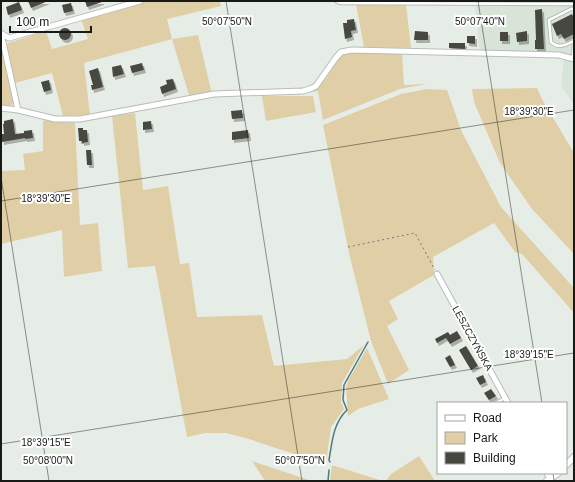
<svg xmlns="http://www.w3.org/2000/svg" width="575" height="482" font-family="Arial,sans-serif">
	<defs>
		<filter id="shadow"><feDropShadow dx="2" dy="3" stdDeviation="0" flood-color="#0004"/></filter>
	</defs>
	<rect width="100%" height="100%" fill="#e6ede6"/>
	<path fill="#d7e4d7" d="M574,1V105L564,90L561,89L564,58L560,57L480,53L475,3Z"/>
	<path fill="#e0cfa6" d="M141,1H220L221,6L167,19L172,39L198,35L212,94L189,95L172,39L84,63L90,115L63,116L52,73L15,83L6,49L8,43L46,31L52,49L88,39L81,19Z
		M356,4L406,5L411,48L364,47Z
		M1,38L14,101L12,105L9,106L1,105Z
		M348,53H402L404,85L427,84L400,89L323,120L318,91L314,92L326,78L338,58Z
		M537,88L542,99L574,153V254L532,209L500,163L474,102L472,89Z
		M427,89L447,90L461,130L501,207L574,288V313L522,254L515,252L494,223L433,257L434,275L389,301L398,319L387,326L409,370L388,384L371,341L349,253L323,125L401,94Z
		M262,96H313L316,112L266,121Z
		M135,113L143,190L168,186L180,264L189,263L197,317L262,315L274,366L347,359L364,345L342,383L341,402L344,409L331,427L326,463L324,464L249,439L226,433H205L187,437L155,266L128,268L112,116Z
		M48,120L75,123L80,225L98,223L102,271L64,277L62,230L1,244V171L25,170L23,154L43,151V121Z
		M367,348L389,399L358,409L348,416L346,386L349,379Z
		M419,456L435,481H386L391,474Z
		M252,461L312,481H265Z
		M332,465L383,481H330Z"/>
	<g fill="none" stroke-linecap="round" stroke-linejoin="round">
		<path stroke="#4c7a7e" stroke-width="1.5" d="M330,462L329,460C332,443 333,423 347,410L343,400L344,385L368,342
			M328,481L329,470"/>
	</g>
	<path fill="#464840" filter="url(#shadow)" d="M28,1H48L31,8Z
		M85,1H102V2L87,7Z
		M19,2L22,10L8,15L6,7Z
		M71,3L73,11L64,13L62,5Z
		M542,9L544,49H535V40H536L535,10Z
		M572,14L574,18V34L564,39L561,34L557,36L552,24Z
		M354,19L356,30L351,31L352,37L345,39L343,23H347V20Z
		M59 34a6 6 0 1 1 12 0a6 6 0 1 1-12 0Z
		M415,31L428,32V40H414Z
		M527,31V41L517,42L516,33Z
		M500,32H508V41H500Z
		M467,36H475V44L467,43Z
		M449,43H465V49L449,48Z
		M142,63L144,70L132,73L130,66Z
		M121,65L124,74L113,77L112,67Z
		M98,68L103,87L92,90L91,85H93L89,71Z
		M173,79L176,89L162,94L160,87L167,84L166,80Z
		M49,80L51,90L44,92L41,82Z
		M242,110L243,118L232,119L231,111Z
		M13,119L15,134L24,133V131L32,130L33,138L25,139V138L2,142L1,134H4L3,124H4V121Z
		M151,121L152,129L143,130V122Z
		M78,128H83V130H87L88,142L82,143V141H79Z
		M248,130L249,138L232,140V132Z
		M86,150H91L92,165H87Z
		M457,331L461,338L450,344L446,338L437,343L435,339L448,332L450,335Z
		M466,346L478,366L471,370L459,350Z
		M450,355L455,365L450,367L445,358Z
		M483,375L486,382L480,385L476,378Z
		M491,389L496,396L489,400L484,393Z"/>
	<g fill="none" stroke-linecap="round" stroke-linejoin="round">
		<g stroke="#b7beb7" stroke-width="4.5">
			<path id="service" d="M336,1L340,3L574,4
				M574,9H571L549,20L551,42C558,49 566,45 574,41
				M573,58L574,43
				M496,403L505,398"/>
		</g>
		<g stroke="#b7beb7" stroke-width="7">
			<path id="minor" d="M1,33L18,110
				M2,34L9,38L140,1
				M1,108L18,110L55,119H80L214,94L303,91L310,89L316,86L335,59L341,52L352,50L559,55L574,59
				M437,274L508,403
				M547,473L550,479"/>
		</g>
		<g stroke="#b7beb7" stroke-width="8">
			<path id="tertiary" d="M566,465L574,457
				M547,481L558,473"/>
		</g>
		<path stroke="#757a75" stroke-width="1" stroke-dasharray="2 3" stroke-linecap="butt" d="M348,247L415,233L435,270"/>
		<use href="#service" stroke="#fff" stroke-width="2.5"/>
		<use href="#minor" stroke="#fff" stroke-width="5"/>
		<use href="#tertiary" stroke="#fff" stroke-width="6"/>
	</g>
	<path fill="none" stroke="#171917" stroke-width="1" stroke-opacity="0.45" d="M226,1L302,481M478,1L542,403M1,177L49,481M1,201L574,110M1,444L574,353M553,473L554,481"/>
	<g text-anchor="middle" stroke-width="4" stroke-linejoin="round" paint-order="stroke">
		<g font-size="10" fill="#171917" stroke="#fff">
			<text transform="translate(473 338) rotate(61)" y="4">LESZCZYŃSKA</text>
		</g>
	</g>
	<g font-size="10" text-anchor="middle" fill="#171917" stroke="#fff" stroke-width="4" stroke-linejoin="round" paint-order="stroke">
		<text x="227" y="25">50°07'50"N</text>
		<text x="480" y="25">50°07'40"N</text>
		<text x="529" y="115">18°39'30"E</text>
		<text x="46" y="202">18°39'30"E</text>
		<text x="529" y="358">18°39'15"E</text>
		<text x="46" y="446">18°39'15"E</text>
		<text x="48" y="464">50°08'00"N</text>
		<text x="300" y="464">50°07'50"N</text>
	</g>
	<rect width="575" height="482" fill="none" stroke="#171917" stroke-width="4"/>
	<rect x="437" y="402" width="130" height="72" fill="#ffffff" stroke="#a2a3a2"/>
	<rect x="445" y="415" width="20" height="6" fill="#ffffff" stroke="#a2a3a2"/>
	<text x="473" y="422" font-size="12" fill="#171917">Road</text>
	<rect x="445" y="432" width="20" height="12" fill="#e0cfa6" stroke="#a2a3a2"/>
	<text x="473" y="442" font-size="12" fill="#171917">Park</text>
	<rect x="445" y="452" width="20" height="12" fill="#464840" stroke="#a2a3a2"/>
	<text x="473" y="462" font-size="12" fill="#171917">Building</text>
	<path d="M10 26v6h81v-6" fill="none" stroke="#171917" stroke-width="2"/>
	<text x="16" y="26" font-size="12" fill="#171917" stroke="#ffffff" stroke-width="3" paint-order="stroke">100 m</text>
</svg>
